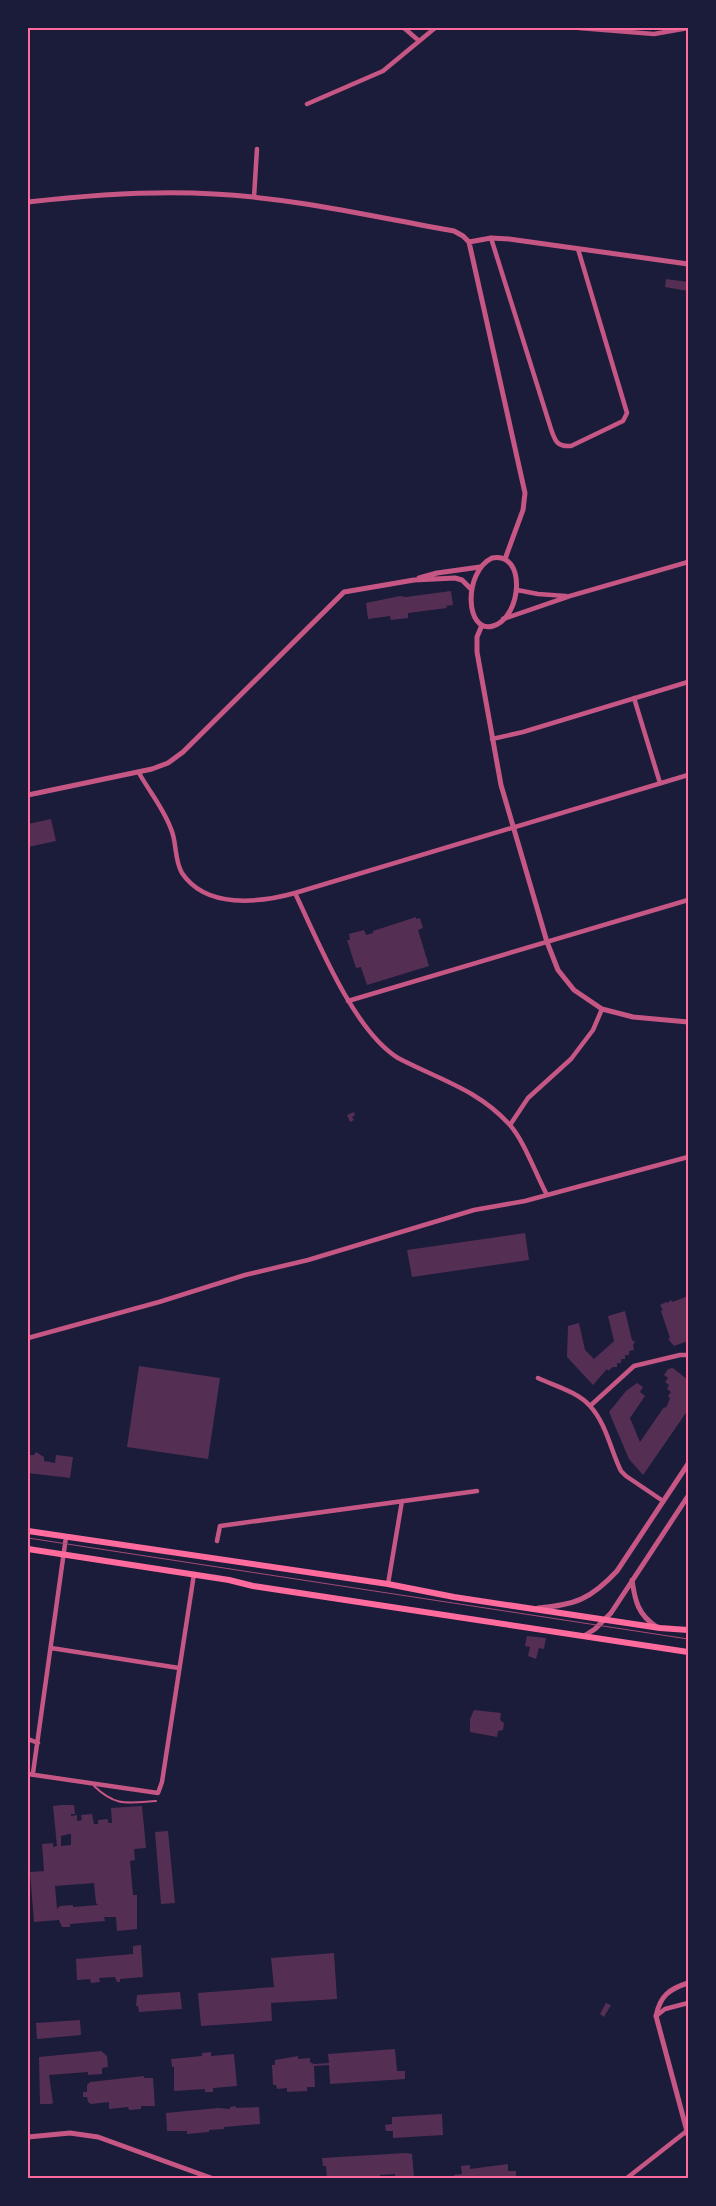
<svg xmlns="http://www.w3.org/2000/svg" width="716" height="2206" font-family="Lato,sans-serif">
	<rect width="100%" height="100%" fill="#1b1b3a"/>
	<path fill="#542f53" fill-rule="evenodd" d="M666,279L688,282V291L665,287Z
		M451,591L453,605L446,606L447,608L408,613V618L391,620L390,616L368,619L366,603L400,596L406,597Z
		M51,819L56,841L28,847V824Z
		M416,917V919L420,918L423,928L418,930L429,966L367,985L361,967L356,968L347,940H350L349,934L364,930L366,935L373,933V931Z
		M354,1112L355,1115L352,1117L354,1120L350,1122L347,1115Z
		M525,1233L529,1260L412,1277L407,1250Z
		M688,1296V1341L674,1346L668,1339L670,1338L661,1311L663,1310L660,1305L666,1302L667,1303L671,1300L672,1302Z
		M625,1311L632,1340L635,1342L633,1345L634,1350L629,1351V1355H625V1359H621V1363H617V1367H613L608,1371L607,1369L593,1385L567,1357L568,1326L579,1323L585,1350L594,1359L614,1341L608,1316Z
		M139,1366L220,1378L208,1459L127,1447Z
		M673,1368L688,1380V1410L643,1475L629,1459L609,1412L626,1391L637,1383L643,1387L640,1392L645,1396L630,1418L640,1442L664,1407L666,1408L670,1398L668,1396L671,1392L667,1389L669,1385L665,1382L668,1378L664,1375L668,1369Z
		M36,1452L44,1457V1461L55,1463L56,1455L73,1457L70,1478L28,1473V1459H30V1455H34Z
		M527,1636L546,1638L544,1649L539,1648L536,1659L528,1656L530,1647L525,1646Z
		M474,1710L501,1713L500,1720L504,1723L503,1730L498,1731L497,1737L470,1732V1719Z
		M61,1805H74L75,1814H71V1816L77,1815V1821L82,1820L81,1815L92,1814L94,1824H98V1820L108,1819V1823H112L111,1808L142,1806L146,1848L134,1849L135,1860L130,1861L133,1895H137V1929L117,1931L116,1917H104L105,1921L70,1924V1927H62L59,1920L34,1922L30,1872L44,1871L42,1844L53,1843V1847L57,1846L53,1806ZM69,1834H71V1845L61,1846V1836ZM94,1883L96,1903L98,1905L73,1907V1905L60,1906L57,1909L55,1886Z
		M168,1831L175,1903L161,1904L155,1832Z
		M141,1945L143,1977L120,1979V1982H117L115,1977L99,1978L100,1982L91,1983L90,1979L77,1980L76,1959L133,1954V1946Z
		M334,1953L337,1999L271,2003L272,2021L201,2026L198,1993L274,1987L271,1958Z
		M180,1992L182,2009L139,2012L138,2006H136L137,1995Z
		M606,2003L611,2005L604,2017L600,2014Z
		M80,2020L81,2035L37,2039L36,2023Z
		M395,2049L397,2071H405V2079L330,2084L329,2065L314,2066L315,2087H307V2091L287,2092V2088L277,2089L276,2085H273L272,2065H275V2060L298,2056V2059L310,2058V2062L314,2064L329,2063L328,2054Z
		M101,2051L107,2056L108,2067L102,2068V2074L88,2075V2072L49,2075L53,2103L51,2104H40L39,2057Z
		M211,2052V2056L234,2054L237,2086L213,2088V2092H205V2089L174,2091V2067H172L171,2059L202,2056V2053Z
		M144,2076V2078H153L155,2106H141V2109L129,2110L128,2107L109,2109V2102L91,2104L88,2102L87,2097H83V2092H87V2085L90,2082Z
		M236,2106V2108L259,2107L260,2124L224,2127V2129L209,2130V2132L187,2134V2131H167L166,2113L218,2108L230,2109V2107Z
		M442,2114L443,2135L393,2138V2131H386L385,2125L392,2124V2117Z
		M406,2153L412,2154L414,2178H395V2174L380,2175V2178H367V2176L327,2178L326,2166H323L322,2158Z
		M508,2164V2171H516V2178H454V2175L462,2174L461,2166L470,2165V2169Z"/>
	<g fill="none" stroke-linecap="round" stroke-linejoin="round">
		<path stroke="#c65784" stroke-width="2" d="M94,1786C116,1807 127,1803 156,1801"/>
		<path stroke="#c65784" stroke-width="4.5" d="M404,28L418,40
			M579,28L654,34L688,28
			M307,104L383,71L435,28
			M254,197L257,149
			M491,238L551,429C555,441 557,447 571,446L623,421L627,413L578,249
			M517,590L538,594L566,596
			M503,619L570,596L688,562
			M634,698L660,783
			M492,739L523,732L688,682
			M139,773C149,791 164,809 171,829C177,842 174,860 182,873C206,909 259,903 295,893L688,775
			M295,893C318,941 353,1030 398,1058C438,1079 477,1089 509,1124C524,1140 536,1175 547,1195
			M348,1001L688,900
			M510,1125L528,1098L571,1059L593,1030L602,1009
			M28,1338L159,1302L245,1275L308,1260L474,1210L525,1201L688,1157
			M538,1378C555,1386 578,1392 590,1406C606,1423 611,1451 621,1471L626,1476L663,1501
			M590,1406L634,1366L680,1355H688
			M217,1541L220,1526L477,1491
			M388,1584L402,1501
			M51,1648L179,1668
			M28,1739L38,1743
			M33,1773L66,1537
			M28,1774L158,1793L162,1782L194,1574
			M656,2016L665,2009L688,2003
			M627,2178L688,2130"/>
		<path stroke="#c65784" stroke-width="5" d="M28,202C89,195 151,190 214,194C295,198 374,217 454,231L463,236L469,242
			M469,242L525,493L523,510L505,559
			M469,242L491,238L509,239L688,264
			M492,558C527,551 522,618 493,626C465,634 463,572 492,558Z
			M419,578L437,573L480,567
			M482,625L477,637V652L501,785L547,942L558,970L574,990L602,1009L633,1017L688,1022
			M28,795L152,769L168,763L183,752L344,592L414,580L455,578L462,580L471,589
			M632,1580C635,1601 638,1615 657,1627
			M538,1608C575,1605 591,1599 617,1571L688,1464
			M584,1636L595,1629L611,1613L688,1496
			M688,1983C669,1989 660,1996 656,2016L688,2135
			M28,2137L70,2133L98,2137L211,2178"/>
		<path stroke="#ff6b9d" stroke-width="6" d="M28,1531L388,1584L454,1597L660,1628L688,1630
			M28,1549L229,1580L253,1586L688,1652"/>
		<path stroke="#a44b75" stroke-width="1" d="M28,1538L688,1639"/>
	</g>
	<rect width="716" height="2206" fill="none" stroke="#1b1b3a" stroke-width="58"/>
	<rect x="29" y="29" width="658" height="2148" fill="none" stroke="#ff6b9d" stroke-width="2"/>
</svg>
